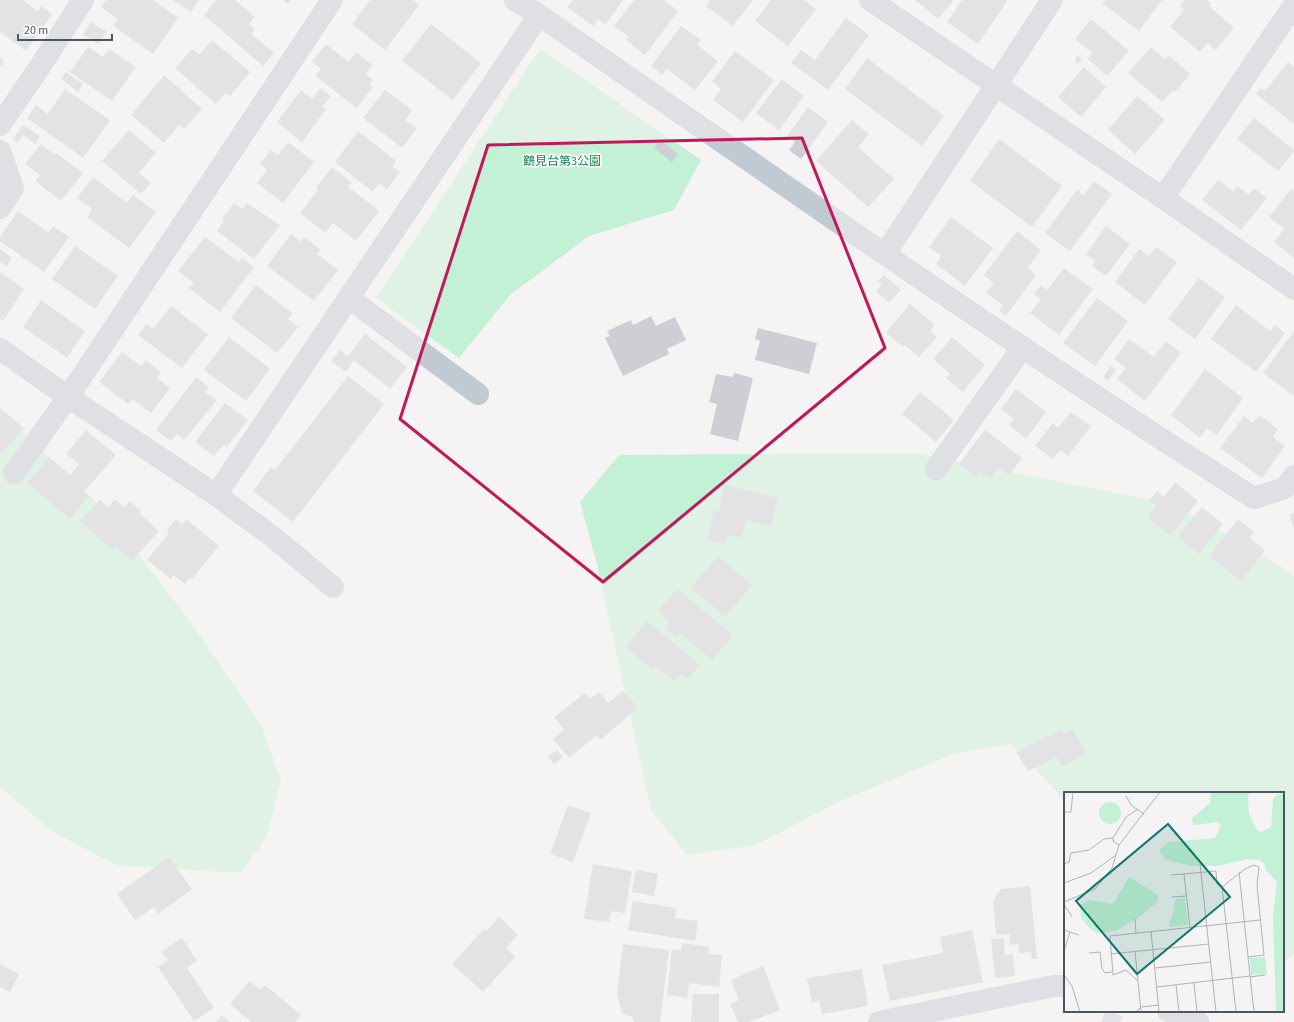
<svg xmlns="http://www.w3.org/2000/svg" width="1294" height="1022" font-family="'Source Sans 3','Noto Sans JP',sans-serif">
	<rect width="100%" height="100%" fill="#f5f3f3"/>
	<path fill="#c3f1d5" d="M540,49L701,160L674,210L589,236L510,295L459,358L376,298Z
		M0,413L17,426L107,513L192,624L262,727L281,781L267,836L241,873L117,865L53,832L0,787Z
		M916,453L1175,505L1282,567L1294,577V953L1283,963V793H1065V803L1056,791L1011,744L953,754L836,803L756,845L687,855L651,810L597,564L580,502L619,455Z"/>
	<path fill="#cdcfd5" d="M0,0H23L38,11L41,6L52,14L26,51L0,32Z
		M106,0H153L178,18L153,54L113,26L118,19L101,7Z
		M173,0H199L191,12Z
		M216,0H235L255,17L249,24L255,29L251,34L274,53L263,66L204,15Z
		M283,0H291L288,4Z
		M370,0H413L419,5L385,50L352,24Z
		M573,0H623L605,25L598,19L593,26L567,7Z
		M634,0H664L678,11L645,55L626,40L629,37L614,26Z
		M710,0H753L733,26L706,6Z
		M771,0H804L816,9L788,46L755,21Z
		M915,0H951L953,1L938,19Z
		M962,0H1006L1007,1L978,44L947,22Z
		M1105,0H1162L1139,31L1102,3Z
		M1185,0H1207L1211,3L1209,6L1234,28L1216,50L1208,43L1200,52L1170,27L1184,10L1180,6Z
		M846,18L869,35L828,90L791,63L801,50L815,60Z
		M1091,19L1129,51L1107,76L1088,59L1092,53L1075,39Z
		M91,22L107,32L98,44L83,34Z
		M431,24L481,63L453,100L402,61Z
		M681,26L701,40L697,45L718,61L695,90L667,69L662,75L651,66Z
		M212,40L250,72L230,96L225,93L216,104L175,68L192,49L199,55Z
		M326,44L349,62L356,52L372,65L366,74L373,80L370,84L373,87L357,108L315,76L321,69L312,62Z
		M88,47L103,57L109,49L136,67L112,101L70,72Z
		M1151,47L1165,59L1168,55L1190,74L1175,92L1173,90L1162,102L1128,73Z
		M735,51L774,80L743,122L713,100L721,89L712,82Z
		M1078,55L1082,59L1078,64L1074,61Z
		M0,58L4,61L0,67Z
		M867,58L944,116L922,146L845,89Z
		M1288,62L1294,67V124L1256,94L1261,88L1265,91Z
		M1084,67L1106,87L1081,117L1058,97Z
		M66,72L83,84L78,92L61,79Z
		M164,75L202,109L184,129L179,125L164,143L131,115Z
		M782,79L804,96L779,130L756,113Z
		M320,88L331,96L322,107L326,109L302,142L277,122L301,90L312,99Z
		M65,89L110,120L83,158L27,118L36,105L48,114Z
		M385,90L412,110L405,120L417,128L402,148L363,118Z
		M1137,96L1165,120L1135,154L1108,130Z
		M808,107L828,122L801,159L789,150L795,142L787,136Z
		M1254,118L1294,150V151L1278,171L1237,139Z
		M852,120L869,134L858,147L894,179L868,207L816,161Z
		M23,125L40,136L35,144L23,135L17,143L13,139Z
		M129,130L156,153L139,173L151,183L141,194L102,161Z
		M358,131L396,161L392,166L400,172L387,189L379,183L373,192L335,162Z
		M999,139L1062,186L1032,227L970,181Z
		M660,140L678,154L672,162L654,148Z
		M288,142L314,162L283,203L257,183L267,170L260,164L271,150L278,155Z
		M41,144L55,155L56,153L83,173L61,201L35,181L40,175L25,164Z
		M332,167L351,182L348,187L379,211L356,241L333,223L325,233L300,213L318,190L316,188Z
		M93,177L127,203L133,195L156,212L129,248L87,217L92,209L77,198Z
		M1218,180L1233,191L1237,186L1249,195L1254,188L1267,198L1241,230L1202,200Z
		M1094,181L1112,194L1070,251L1045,233L1077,190L1084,195Z
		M1291,189L1294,192V258L1274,242L1284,229L1269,217Z
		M234,203L242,209L247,203L280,225L254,259L217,231L224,221L222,219Z
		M18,211L49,233L53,226L69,237L44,272L0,241V237Z
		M951,217L993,248L965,286L936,264L941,256L929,247Z
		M1106,226L1130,244L1106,276L1092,266L1095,261L1086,254Z
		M1017,231L1041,250L1028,268L1036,275L1006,316L999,311L1003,305L986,293L994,283L984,275Z
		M291,234L301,242L304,237L321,250L317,254L338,270L314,301L267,266Z
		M205,237L239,262L242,258L254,267L220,312L189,288L194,283L178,271Z
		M75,246L118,276L95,309L52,279Z
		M1156,247L1177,262L1145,305L1115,282L1139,249L1148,256Z
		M0,249L12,258L6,266L0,262Z
		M1064,268L1093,289L1059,335L1030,313L1041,299L1034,294L1041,285L1047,290Z
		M0,272L24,289L3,321L0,318Z
		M884,275L901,290L889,303L876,291L882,285L878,281Z
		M1199,278L1225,297L1195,339L1168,319Z
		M256,285L293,314L288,319L298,327L277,353L231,318Z
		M1097,298L1128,321L1095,366L1063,343Z
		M41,300L85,331L67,358L23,327Z
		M910,304L935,325L930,331L937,337L919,357L905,345L903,347L886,333Z
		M1236,305L1270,331L1275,325L1285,333L1256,372L1211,339Z
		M171,306L208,334L182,368L138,335L147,324L153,329Z
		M651,316L656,326L675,317L686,340L667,349L669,354L623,376L605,338L610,336L607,331L631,320L633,325Z
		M758,328L817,343L809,374L755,360L760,341L755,339Z
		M1294,331V396L1263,373Z
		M365,334L407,367L390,389L354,360L346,372L331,361L340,350L348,356Z
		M229,337L270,369L246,401L204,370Z
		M952,337L985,365L963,392L946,378L950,374L933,359Z
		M1129,339L1154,357L1166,341L1181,353L1145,401L1117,379L1126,368L1114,359Z
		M122,352L141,366L146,360L161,372L157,378L170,388L151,413L132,399L128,404L99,382Z
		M1111,366L1116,370L1108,381L1103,377Z
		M1205,369L1243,398L1217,435L1207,428L1200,438L1171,415Z
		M734,373L753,378L738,441L710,434L717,404L709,402L716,374L733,377Z
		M348,376L384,404L293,522L253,491L271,467L275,470Z
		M196,377L209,387L205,392L217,400L184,440L177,434L171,441L156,430Z
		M1016,389L1046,412L1026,439L1009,425L1014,419L1001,409Z
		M920,392L954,420L936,442L902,414Z
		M225,403L248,420L227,447L224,444L214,456L195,442Z
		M0,408L24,428L1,454L0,453Z
		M1071,412L1091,426L1068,456L1060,450L1053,459L1035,446L1053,423L1058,428Z
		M1259,415L1278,429L1273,437L1285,446L1262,478L1220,448L1244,416L1253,423Z
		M86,430L116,455L84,492L88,496L70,519L27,483L49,457L70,475L79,464L66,454Z
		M985,430L1022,458L1009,475L999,468L990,479L980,472L976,477L959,464Z
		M1175,482L1198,501L1170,536L1147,517L1157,506L1149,500L1157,491L1164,497Z
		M725,485L778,498L771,526L746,520L741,538L727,535L725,544L707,540L714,511L719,512Z
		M115,499L124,507L130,501L141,511L139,513L159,531L132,561L116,547L112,550L80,521L100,500L108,507Z
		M1202,507L1223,524L1199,554L1177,537Z
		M1294,513V527L1289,515Z
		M176,519L182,524L187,520L219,546L192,579L190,578L185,584L173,575L171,579L147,560L169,533L167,530Z
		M1238,519L1254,532L1250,538L1265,550L1241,581L1209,556Z
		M718,556L752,585L725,616L691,588Z
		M677,589L733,635L712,660L680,633L677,637L665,628L670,622L658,611Z
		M647,621L700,665L688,679L682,674L675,682L655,665L652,669L626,647Z
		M623,691L638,708L600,740L597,735L569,758L553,739L564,729L554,717L585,693L590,699L599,692L608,703Z
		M1073,729L1086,754L1061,767L1057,757L1028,771L1016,752L1061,730L1064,734Z
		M557,750L563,757L554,764L548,757Z
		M568,805L591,813L573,862L550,854Z
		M169,857L192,889L158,914L154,907L135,920L117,894Z
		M593,864L632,871L625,913L611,911L609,922L584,919Z
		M636,870L658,874L654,896L632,892Z
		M1030,886L1037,959H1032L1031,952L1019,953L1018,944L1010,945L1009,934L996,935L993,900L1001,889Z
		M633,901L676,908L675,918L698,921L695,941L628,930Z
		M499,917L518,935L506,948L515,957L483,992L452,964L484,929L487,931Z
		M972,930L983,982L890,1001L882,965L943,953L940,937Z
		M182,938L197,961L187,968L214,1008L194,1021L158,967L168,960L161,952Z
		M1004,938L1005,955L1013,954L1015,976L995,978L991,939Z
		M682,943L709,947L708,954L722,955L719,987L689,983L687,998L667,995L672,949L681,950Z
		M623,944L669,950L660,1022H634L632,1017L622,1013L617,994Z
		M0,964L19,974L10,992L0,987Z
		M763,966L780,1010L749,1022H738L730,1004L739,1000L731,980Z
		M862,969L868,1006L822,1014L819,1001L812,1003L807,978Z
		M249,981L261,990L265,985L301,1015L295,1022H251L230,1004Z
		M693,994H719V1022H691Z
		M1106,1011H1111L1123,1017L1120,1022H1101Z
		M222,1015L230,1022H216Z"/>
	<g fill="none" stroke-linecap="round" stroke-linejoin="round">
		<path stroke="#c1cad2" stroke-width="22" d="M515,0L539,15C776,179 1011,345 1254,498L1285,488L1294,476
			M870,0L1163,198L1294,289
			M0,125L41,65L83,0
			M0,151L13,188L0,208
			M1163,198L1294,5
			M885,254L1052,0
			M349,298L478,394
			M0,349L68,397L216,495L539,15
			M936,469L1023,347
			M14,473L68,397L332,0
			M216,495L273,537L333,587
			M1168,1011L1198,1022
			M879,1022L1054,986H1065"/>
	</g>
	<path d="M0 0H1294V1022H0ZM802,138L885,348L603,582L400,419L488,145Z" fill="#f5f3f3" fill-opacity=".55" fill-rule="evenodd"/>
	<path fill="none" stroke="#c2185b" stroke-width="3" stroke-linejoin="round" d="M802,138L885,348L603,582L400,419L488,145Z"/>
	<g text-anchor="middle" stroke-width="3" stroke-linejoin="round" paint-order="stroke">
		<g font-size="12" fill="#17864f" stroke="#fff">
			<text x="562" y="165">鶴見台第3公園</text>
		</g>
	</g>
	<g transform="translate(1064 792)">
		<rect width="220" height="220" fill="#f5f3f3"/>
		<path d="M147,0H186L184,6L185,21L192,37L197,40L207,35L209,7L213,2H220V220H212L209,124L213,90L202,78L200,71L195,68L183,67L154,74H127L103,68L96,61V57L105,50L151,46L157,33L154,30L130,33L127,27L146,11ZM35 21a11 11 0 1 1 22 0a11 11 0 1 1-22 0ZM65,85L94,103V109L73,127L51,139L33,141L27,138L17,126L16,113L25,108L49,112ZM121,106L124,133L106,135L105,130L109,123L111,107ZM201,165L203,182L187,183L186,166Z" fill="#c3f1d5"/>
		<path fill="none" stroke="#b1b4b9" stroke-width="1" d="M62,4L68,14L80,22M0,20H7L9,0M49,46L62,25L74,17M0,72L5,70L7,61L25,58L40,47L49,46V49L55,53M136,72L152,220M175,80L184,165M107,83L120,82M0,91L27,81L52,63M158,95L181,77L190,73L195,75L193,93L200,163L184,165L190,220M108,105L123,104M0,110L31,97L48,76L55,53L96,0M0,112L8,125M71,127L72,141M126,136L120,82L152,79L153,92L158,95L172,220M0,138L15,143M87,139L95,220M0,159L6,140M71,160L74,188M25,161L36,160L38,177L41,181L48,180M46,162L145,152M91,176L147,170M0,183L8,194L16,220M186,185L201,183M130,191L133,220M112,193L115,220M93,195L186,184M72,220L77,215L95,213M77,220L74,189L62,178L49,183L46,144L196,128"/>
		<path fill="#0f766e" fill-opacity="0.15" stroke="#0f766e" stroke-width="2" d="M104,32L166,105L73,182L12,109Z"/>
		<rect width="220" height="220" fill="none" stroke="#4a5661" stroke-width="2"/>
	</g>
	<path d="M18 34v6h94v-6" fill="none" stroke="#4a5661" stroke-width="2"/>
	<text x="24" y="34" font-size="12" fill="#4a5661" stroke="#ffffff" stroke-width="3" paint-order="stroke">20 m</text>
</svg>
